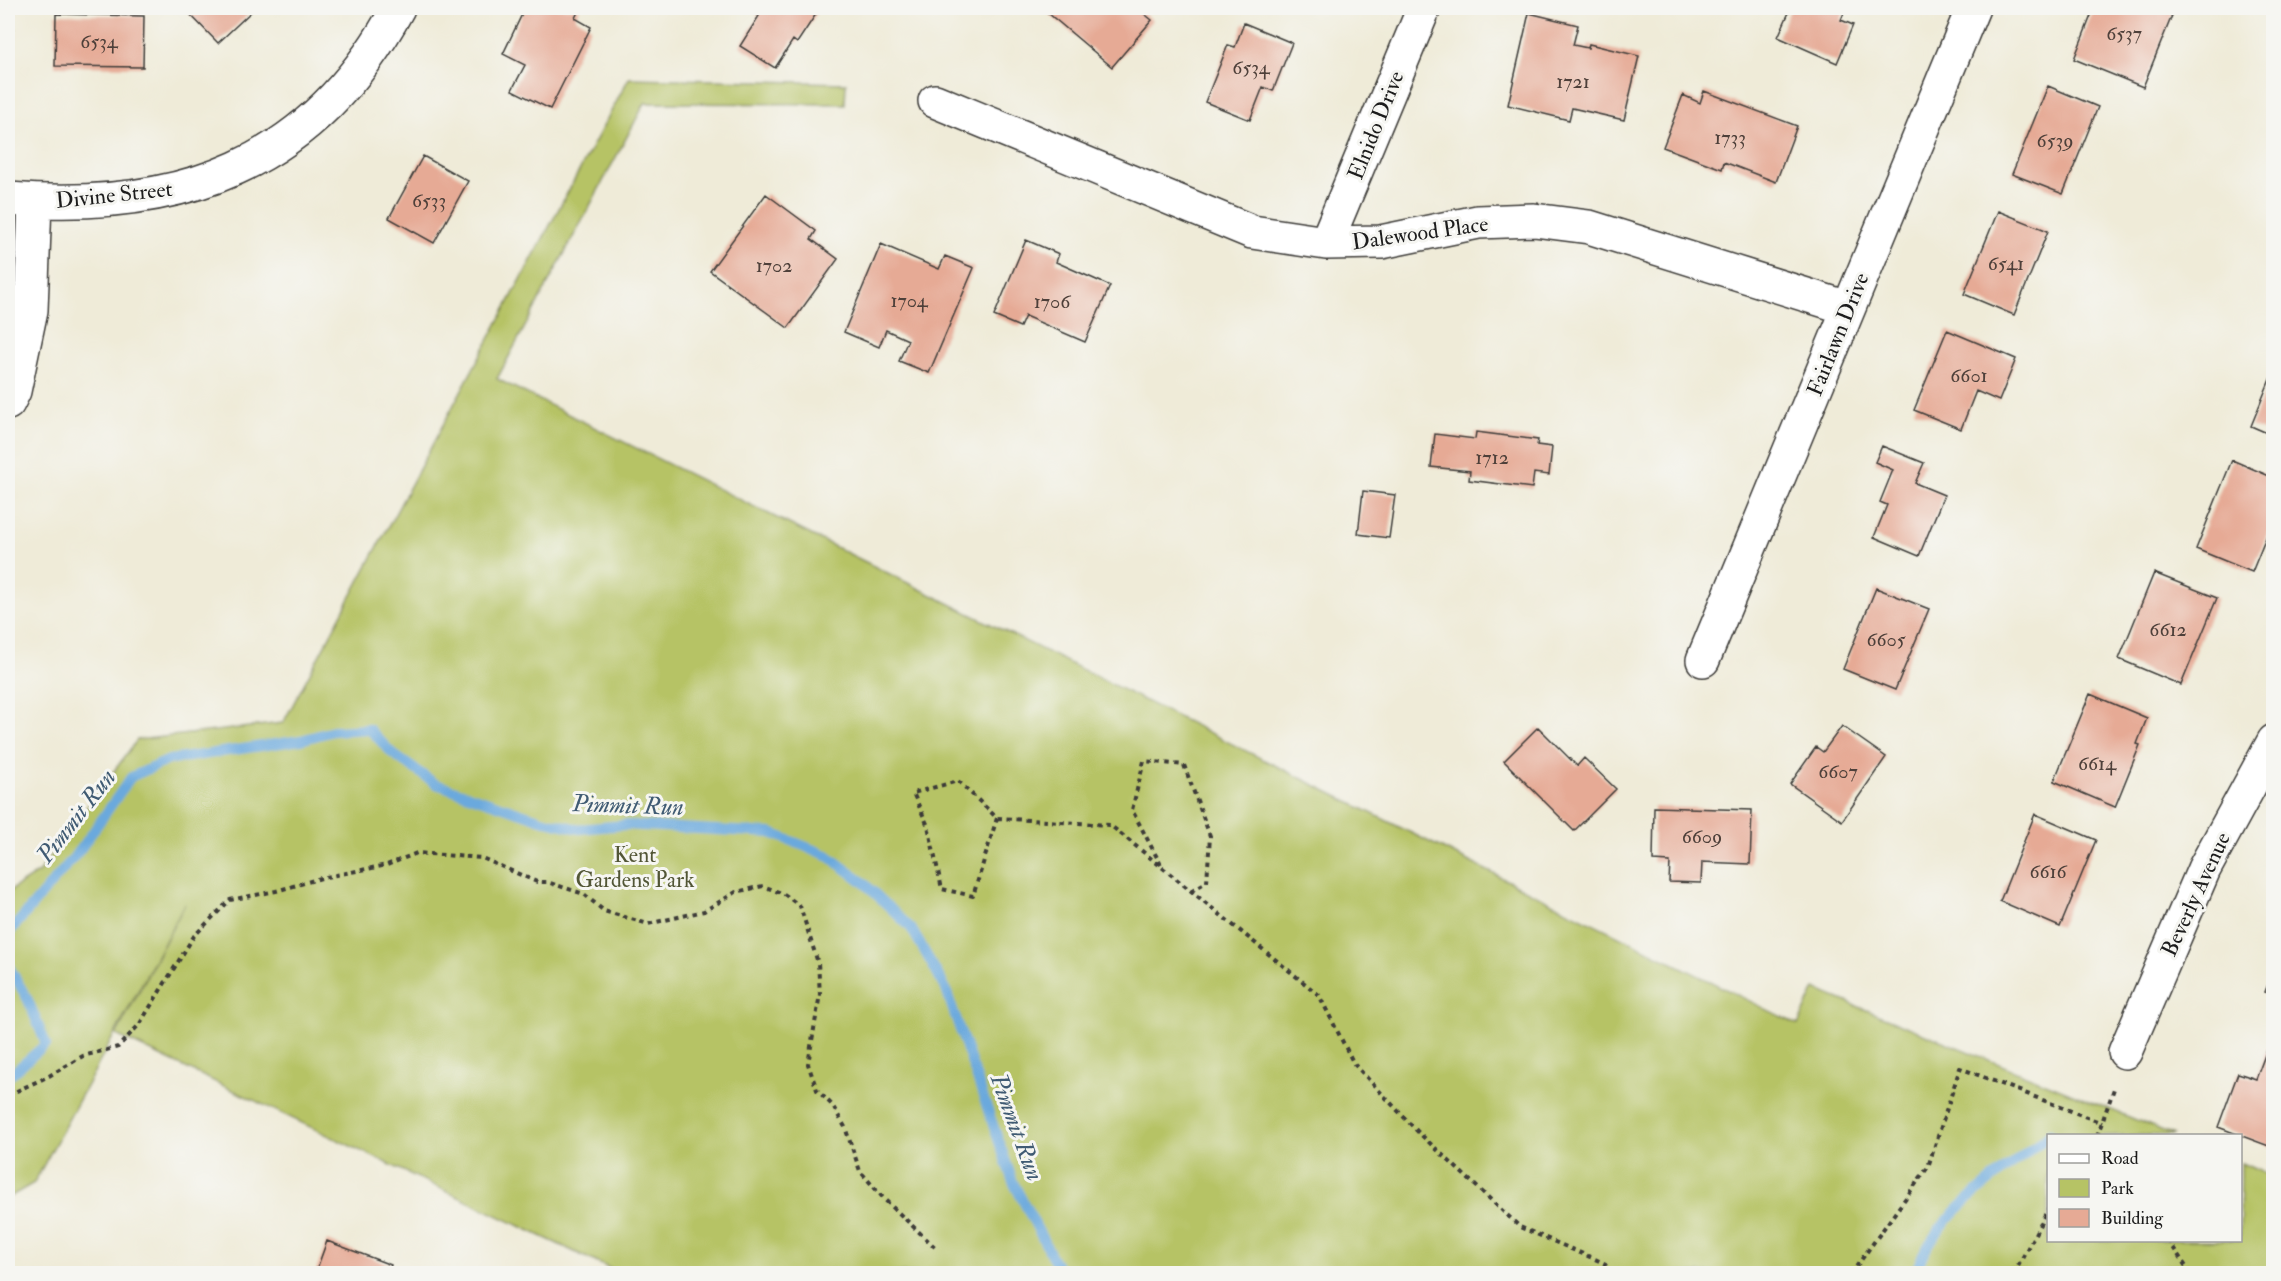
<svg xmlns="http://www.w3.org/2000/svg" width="2281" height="1281" font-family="'IM FELL Double Pica',serif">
	<rect width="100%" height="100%" fill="#f6f6f2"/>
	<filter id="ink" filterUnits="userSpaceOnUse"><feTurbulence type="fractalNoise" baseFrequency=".0167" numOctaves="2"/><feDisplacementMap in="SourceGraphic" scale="12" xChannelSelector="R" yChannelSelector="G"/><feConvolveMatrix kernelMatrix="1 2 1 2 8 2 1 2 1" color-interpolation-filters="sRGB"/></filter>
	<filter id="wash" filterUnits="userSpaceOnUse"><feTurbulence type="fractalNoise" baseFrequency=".008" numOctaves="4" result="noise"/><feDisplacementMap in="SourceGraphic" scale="24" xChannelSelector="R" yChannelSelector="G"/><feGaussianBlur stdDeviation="1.35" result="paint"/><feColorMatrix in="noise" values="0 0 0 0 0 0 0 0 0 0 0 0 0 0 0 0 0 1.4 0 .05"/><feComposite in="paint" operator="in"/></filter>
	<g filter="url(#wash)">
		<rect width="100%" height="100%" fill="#efebd8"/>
		<path fill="#b6c365" stroke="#697040" stroke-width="1.5" d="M629,78L846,83L845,104L645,103L497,379L1798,1025L1815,989L2173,1135L2048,1136V1240H2240L2241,1163L2273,1177V1273H619L116,1035L185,904L34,1183L8,1198V892L39,872L137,740L283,723Z"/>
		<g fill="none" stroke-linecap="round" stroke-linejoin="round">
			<path stroke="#6ba9dd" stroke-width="10" d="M8,934L80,850L131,777L169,760L301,740L333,731L369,729L393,754L436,784L542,820L579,829L624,825L771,833L827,855L863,882L911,928L945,987L1013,1182L1061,1274
				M8,965L28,1000L46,1044L8,1077
				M1915,1274C1935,1212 2003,1174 2050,1134"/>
		</g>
		<g id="blocks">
			<path fill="#e6aa95" d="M184,8H255L218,43Z
				M525,8H580L575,18L591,27L550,109L512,90L525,65L503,54Z
				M753,8H820L797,43L793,40L775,68L740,46L759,16L751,10Z
				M1042,8H1137L1152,20L1112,67Z
				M1791,8H1846L1841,20L1853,25L1837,63L1778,37Z
				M2094,8H2175L2143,87L2074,59Z
				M1529,13L1578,25L1573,45L1588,48L1589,44L1639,56L1624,120L1572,108L1569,120L1508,105Z
				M8,14H14L12,60H8Z
				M56,14L144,16L143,67L55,66Z
				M1244,23L1292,43L1273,91L1263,87L1250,120L1205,102L1228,45L1235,47Z
				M2048,86L2098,107L2063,194L2012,174Z
				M1704,91L1797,126L1776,182L1724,162L1722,169L1663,147L1683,95L1700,103Z
				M423,156L468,181L434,243L389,218Z
				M766,194L816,231L811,239L838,259L788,328L710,271Z
				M1998,211L2048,231L2014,315L1964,294Z
				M1026,240L1059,254L1056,262L1110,286L1085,342L1025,316L1020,327L994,316Z
				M881,244L939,269L945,256L974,268L929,373L899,361L908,340L886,330L879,347L844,332Z
				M1947,330L2016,359L1999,401L1976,391L1961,429L1914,410Z
				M2273,372H2274V436L2251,426Z
				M1476,432L1538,440L1537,445L1552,447L1549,475L1534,473L1532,488L1469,480L1470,471L1431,467L1435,434L1475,439Z
				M1882,446L1924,463L1915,483L1944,495L1919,556L1874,537L1887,505L1880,502L1893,470L1875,462Z
				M2232,460L2274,478V518L2252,572L2196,549Z
				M1363,491L1395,495L1389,538L1358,534Z
				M2154,573L2217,598L2181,685L2119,659Z
				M1876,588L1929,609L1895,690L1843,669Z
				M2090,694L2147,718L2137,744L2140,745L2115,807L2054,781Z
				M1842,726L1886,757L1842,821L1790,784L1816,747L1823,752Z
				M1538,727L1577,766L1584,758L1616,789L1574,831L1504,761Z
				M1654,807L1752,810L1750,864L1702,862L1701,883L1669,882L1670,862L1653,861Z
				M2035,814L2096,840L2060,927L2000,901Z
				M2273,971H2274V995L2265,992Z
				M2268,1047L2274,1049V1148L2218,1127L2238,1073L2256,1079Z
				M327,1241L391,1265L388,1274H315Z"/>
		</g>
	</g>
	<g filter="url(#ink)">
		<use href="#blocks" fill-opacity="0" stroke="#3c3b38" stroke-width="1.5"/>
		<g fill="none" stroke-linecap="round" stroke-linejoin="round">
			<g stroke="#3c3b38" stroke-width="36">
				<path id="street" d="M935,101L1252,232L1326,243L1381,242L1478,222L1534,220L1589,227L1848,308
					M8,199C181,213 313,166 398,8
					M1326,243L1424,8
					M8,403L14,391L31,310L35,202
					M1703,660L1973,8
					M2125,1052L2204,869L2274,741"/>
			</g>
			<path stroke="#3c3b38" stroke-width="4" stroke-dasharray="4.5 4.5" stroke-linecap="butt" d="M997,818L973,896L942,889L928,826L913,793L958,781L997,818L1110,825L1319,995L1354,1064L1418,1132L1520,1227L1604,1263L1612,1274
				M1161,865L1132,810L1144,761L1184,765L1210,836L1207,882L1190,891
				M8,1095L49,1076L83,1056L118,1047L139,1025L194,936L230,900L276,891L321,878L387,865L417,853L482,858L537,882H547L584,894L604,911L648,924L704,911L736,892L763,886L784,894L800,906L818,963L820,994L808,1064L817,1090L832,1105L845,1127L860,1171L885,1200L937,1249
				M2097,1136L2115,1086
				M2168,1240L2191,1274
				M1851,1274L1928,1167L1960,1068L2102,1123
				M2014,1274L2048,1209"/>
			<use href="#street" stroke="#fff" stroke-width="33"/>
		</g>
	</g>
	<g text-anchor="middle" stroke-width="6" stroke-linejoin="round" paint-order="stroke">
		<g font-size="20" fill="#4e403a">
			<text x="2124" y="40">6537</text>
			<text x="99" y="48">6534</text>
			<text x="1251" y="74">6534</text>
			<text x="1573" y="88">1721</text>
			<text x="1730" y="144">1733</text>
			<text x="2055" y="147">6539</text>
			<text x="429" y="207">6533</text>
			<text x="2006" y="270">6541</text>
			<text x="774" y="272">1702</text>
			<text x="909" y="307">1704</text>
			<text x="1052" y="308">1706</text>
			<text x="1969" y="382">6601</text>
			<text x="1492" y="464">1712</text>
			<text x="2168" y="636">6612</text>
			<text x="1886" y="646">6605</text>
			<text x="2097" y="770">6614</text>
			<text x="1838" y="778">6607</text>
			<text x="1702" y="843">6609</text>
			<text x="2048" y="878">6616</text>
		</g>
		<g font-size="22" fill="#1c1c1c" stroke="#f6f6f2">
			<text transform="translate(1375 125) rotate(-68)" y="8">Elnido Drive</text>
			<text transform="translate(114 194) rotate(-6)" y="8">Divine Street</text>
			<text transform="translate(1420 232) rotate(-8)" y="8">Dalewood Place</text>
			<text transform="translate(1837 334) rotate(-68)" y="8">Fairlawn Drive</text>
			<text transform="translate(2195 894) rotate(-65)" y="8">Beverly Avenue</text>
		</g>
		<g font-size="22" fill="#525636" stroke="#f6f6f2">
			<text x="635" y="862">Kent<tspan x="635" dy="25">Gardens Park</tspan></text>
		</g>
		<g font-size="24" font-style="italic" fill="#405b73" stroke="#f6f6f2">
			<text transform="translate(628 805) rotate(2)" y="8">Pimmit Run</text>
			<text transform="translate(76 816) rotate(-52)" y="8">Pimmit Run</text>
			<text transform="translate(1017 1127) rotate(70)" y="8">Pimmit Run</text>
		</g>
	</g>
	<rect width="2281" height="1281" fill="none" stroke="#f6f6f2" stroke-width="30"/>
	<rect x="2047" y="1134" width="195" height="108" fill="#f6f6f2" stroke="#9f9f9c" stroke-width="1.5"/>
	<rect x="2059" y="1154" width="30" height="9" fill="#ffffff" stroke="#9f9f9c" stroke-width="1.5"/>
	<text x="2101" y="1164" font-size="18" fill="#1c1c1c">Road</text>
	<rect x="2059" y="1179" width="30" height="18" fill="#b6c365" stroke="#9f9f9c" stroke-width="1.5"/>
	<text x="2101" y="1194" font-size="18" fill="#1c1c1c">Park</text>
	<rect x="2059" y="1209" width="30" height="18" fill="#e6aa95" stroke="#9f9f9c" stroke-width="1.5"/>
	<text x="2101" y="1224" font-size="18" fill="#1c1c1c">Building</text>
</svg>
